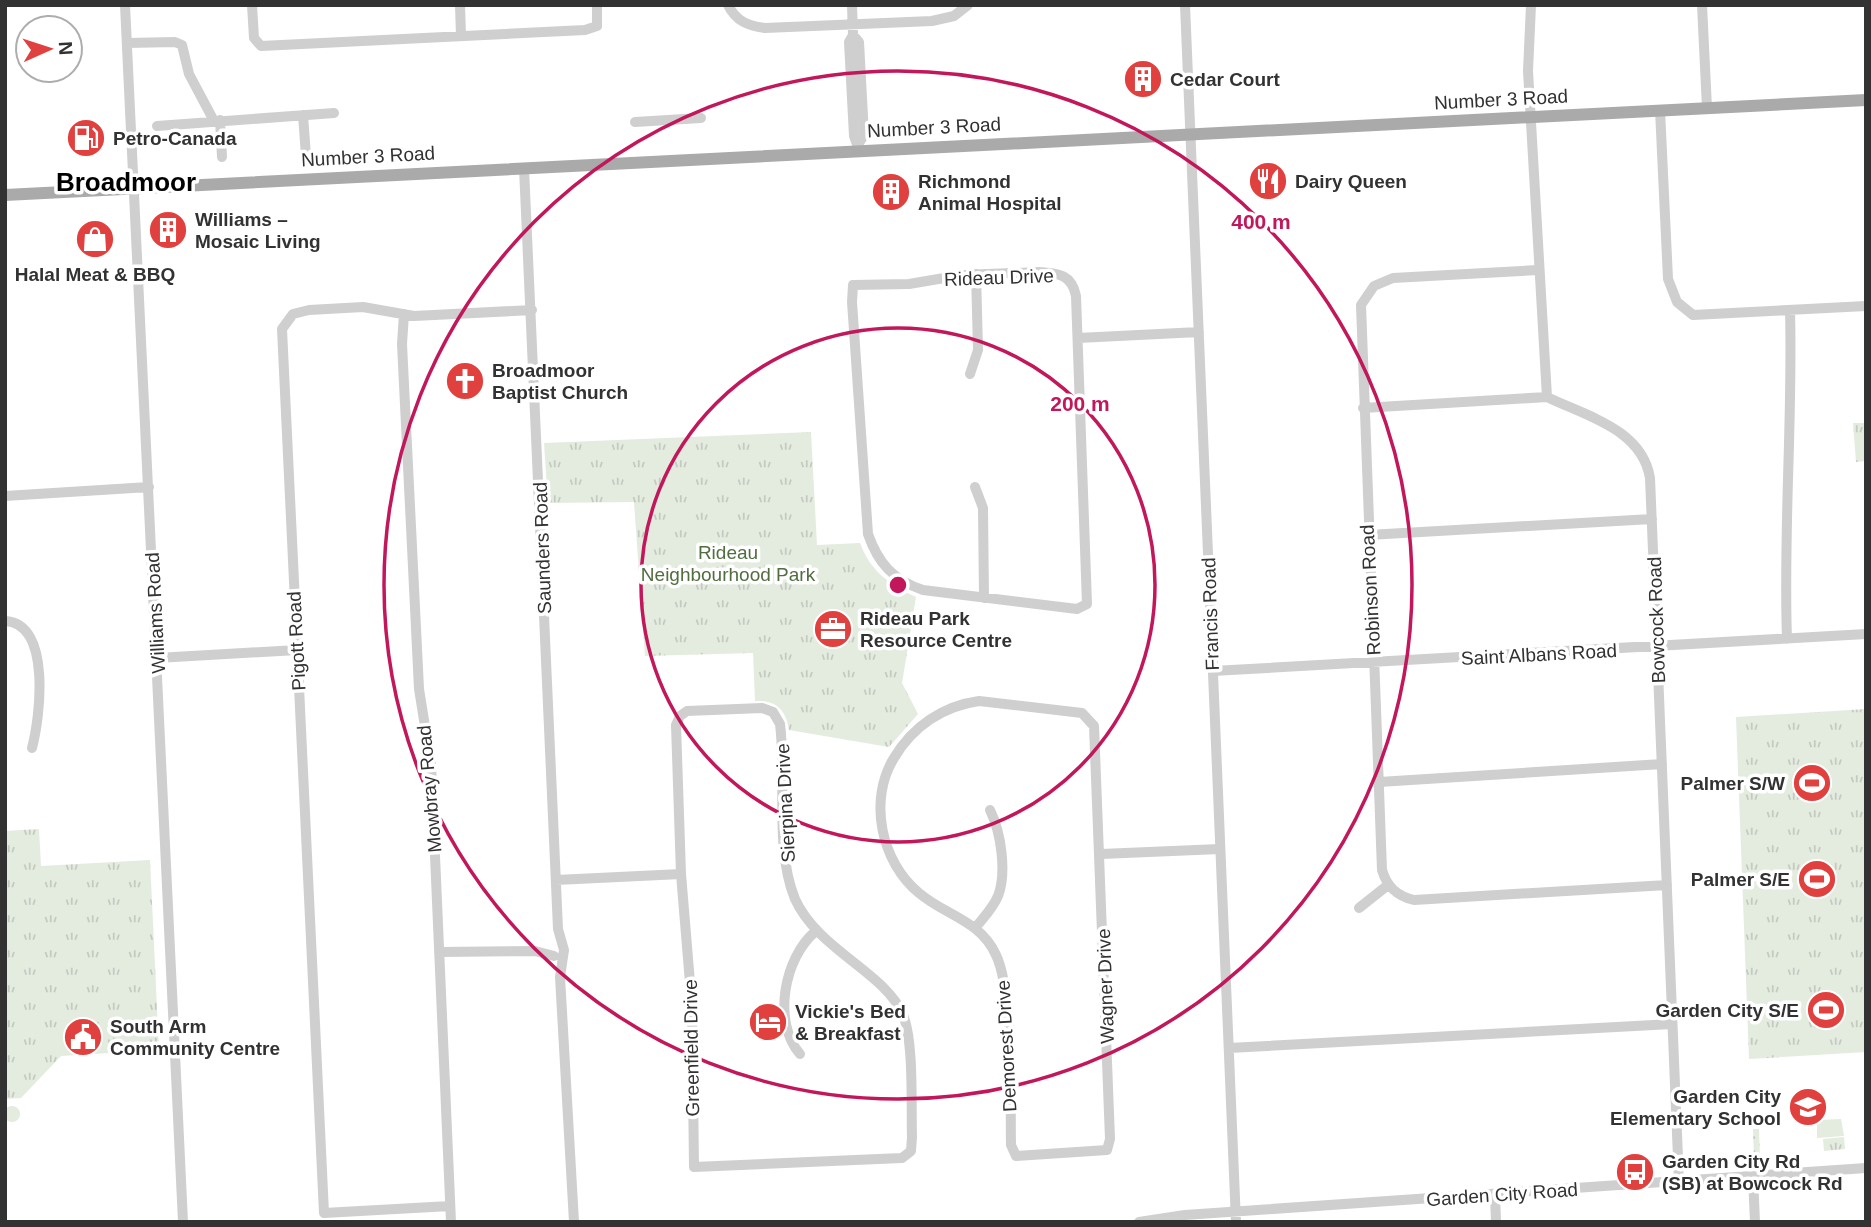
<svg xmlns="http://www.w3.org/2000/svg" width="1871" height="1227" font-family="Arial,sans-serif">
	<defs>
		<pattern id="park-tufts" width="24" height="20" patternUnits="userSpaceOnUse" patternTransform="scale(1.75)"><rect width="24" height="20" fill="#e4ebdf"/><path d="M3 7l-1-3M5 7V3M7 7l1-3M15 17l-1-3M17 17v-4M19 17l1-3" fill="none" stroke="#c4cac0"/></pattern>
		<pattern id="garden-dots" width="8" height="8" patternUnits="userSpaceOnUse" patternTransform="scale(1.75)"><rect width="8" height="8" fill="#e4ebdf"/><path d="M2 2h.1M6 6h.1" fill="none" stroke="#c4cac0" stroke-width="1.8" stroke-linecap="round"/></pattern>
	</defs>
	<rect width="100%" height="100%" fill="#fff"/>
	<path fill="#e4ebdf" d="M4 1114a8 8 0 1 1 16 0a8 8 0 1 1-16 0Z
		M1841,1119L1844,1136L1817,1138V1120Z"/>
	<path fill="url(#park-tufts)" d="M1853,423H1866V461L1856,462Z
		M811,432L817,545L860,543C870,571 890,585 916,597L902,683L918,714L889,747L789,730C786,710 776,700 755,701L753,653L645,656L634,502L548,503L544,443Z
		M1866,709V1052L1749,1059L1736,717Z
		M39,829L41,866L150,860L159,1050L61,1056L21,1098L5,1099V831Z
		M1844,1137L1845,1149L1824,1151L1823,1139Z"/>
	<path fill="url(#garden-dots)" d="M1753,1129H1759L1760,1159L1754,1160Z"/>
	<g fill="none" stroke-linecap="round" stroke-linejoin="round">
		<path stroke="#cfcfcf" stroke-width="10" d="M125,5L183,1222
			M252,5L254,38L261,46L585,30L597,26V5
			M460,5L461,36
			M728,5C736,21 748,26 765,28L932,21L954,16L968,5
			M852,5L853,35L849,42L854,136L859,150
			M1185,5L1236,1222
			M1531,5L1528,71L1547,397C1586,416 1642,429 1650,478L1679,1182
			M1702,5L1707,108
			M853,35L859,42L864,135L859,143
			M127,43L175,42L182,45L189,74L214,121
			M1660,110L1668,279L1677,302L1693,315L1866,306
			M303,115L306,156
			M220,120L222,157
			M635,122L701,118
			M157,126L334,113
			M524,168L558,929L564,950L560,977L574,1222
			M1538,270L1393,278L1374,286L1361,305L1382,870C1387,887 1397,896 1414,900L1667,885
			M1039,272C1059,273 1072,275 1076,296L1087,604L1077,609L923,590C893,580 878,563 868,534L852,302L853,285L909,284L962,275Z
			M404,314L402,344L419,689L431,764L451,1222
			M1078,338L1199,332
			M970,374L978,350L976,274
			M1363,408L1547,397
			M975,487L983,508L984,598
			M5,496L149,487
			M1368,535L1652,519
			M5,621C52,623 40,718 32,748
			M1787,639C1783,529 1793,420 1790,310
			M157,658L297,650
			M1213,671L1866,634
			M979,701L1082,713L1094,726L1110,1139L1107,1150L1016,1156L1011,1145C1010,1099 1014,993 996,955C980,920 946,916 919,893C881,862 868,800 894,758C913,726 943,706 979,701Z
			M762,708L773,712L780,724C787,778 774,848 795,899C818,950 886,973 903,1015C914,1041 911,1105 912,1137L911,1151L902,1158L694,1167L692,1007L681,874L676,725L680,716L687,711Z
			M1379,782L1662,764
			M1101,854L1220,849
			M556,880L681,874
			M1359,908L1388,885
			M976,927C984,917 993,908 998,896C1007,873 1001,832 990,810
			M439,952L535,951L554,956
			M1229,1048L1672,1024
			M800,1054C772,1022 784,957 816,931
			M1753,1177L1755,1222
			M1495,1195L1496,1222
			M450,1206L324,1213L282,329L293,314L309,310L363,307L414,316L532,310
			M1139,1222L1185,1215L1866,1168"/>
		<path stroke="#aaa" stroke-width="12" d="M5,195L1866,100"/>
	</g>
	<g fill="none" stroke="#c2185b" stroke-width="3.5">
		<circle cx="898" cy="585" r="257"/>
		<circle cx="898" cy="585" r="514"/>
	</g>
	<defs>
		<g id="building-disc" transform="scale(2.0125)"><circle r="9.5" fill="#e0403e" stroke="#fff"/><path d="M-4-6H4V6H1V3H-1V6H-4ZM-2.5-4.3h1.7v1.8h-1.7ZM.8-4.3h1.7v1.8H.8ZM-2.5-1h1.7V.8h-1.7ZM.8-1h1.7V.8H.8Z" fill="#fff"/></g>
		<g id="fuel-disc" transform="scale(2.0125)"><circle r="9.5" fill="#e0403e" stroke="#fff"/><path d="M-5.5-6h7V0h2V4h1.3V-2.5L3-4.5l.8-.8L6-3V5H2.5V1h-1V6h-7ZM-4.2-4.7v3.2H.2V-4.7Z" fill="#fff"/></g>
		<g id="restaurant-disc" transform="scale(2.0125)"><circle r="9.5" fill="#e0403e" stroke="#fff"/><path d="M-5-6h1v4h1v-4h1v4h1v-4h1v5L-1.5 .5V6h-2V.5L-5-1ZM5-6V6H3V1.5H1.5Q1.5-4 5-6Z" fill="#fff"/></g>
		<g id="shop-disc" transform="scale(2.0125)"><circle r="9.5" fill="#e0403e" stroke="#fff"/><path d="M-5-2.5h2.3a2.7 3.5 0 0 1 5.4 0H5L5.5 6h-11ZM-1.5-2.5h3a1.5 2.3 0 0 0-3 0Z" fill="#fff"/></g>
		<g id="church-disc" transform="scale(2.0125)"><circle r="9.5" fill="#e0403e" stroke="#fff"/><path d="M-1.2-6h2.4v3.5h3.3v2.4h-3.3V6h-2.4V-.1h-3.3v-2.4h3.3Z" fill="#fff"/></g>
		<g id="office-disc" transform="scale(2.0125)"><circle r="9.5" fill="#e0403e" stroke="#fff"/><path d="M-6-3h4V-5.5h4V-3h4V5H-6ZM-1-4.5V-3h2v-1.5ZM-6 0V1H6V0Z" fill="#fff"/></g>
		<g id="stadium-disc" transform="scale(2.0125)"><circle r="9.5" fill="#e0403e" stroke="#fff"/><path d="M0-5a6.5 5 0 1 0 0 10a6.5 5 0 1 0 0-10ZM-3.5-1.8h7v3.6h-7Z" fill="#fff"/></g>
		<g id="hotel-disc" transform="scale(2.0125)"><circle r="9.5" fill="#e0403e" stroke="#fff"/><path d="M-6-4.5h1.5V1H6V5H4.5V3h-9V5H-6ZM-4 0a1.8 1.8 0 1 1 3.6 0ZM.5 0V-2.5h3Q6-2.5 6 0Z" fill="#fff"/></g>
		<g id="civic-disc" transform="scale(2.0125)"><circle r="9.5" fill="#e0403e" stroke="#fff"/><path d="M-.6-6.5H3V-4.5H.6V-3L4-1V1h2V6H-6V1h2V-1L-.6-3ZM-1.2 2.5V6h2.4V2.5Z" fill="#fff"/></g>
		<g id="school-disc" transform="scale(2.0125)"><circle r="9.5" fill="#e0403e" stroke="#fff"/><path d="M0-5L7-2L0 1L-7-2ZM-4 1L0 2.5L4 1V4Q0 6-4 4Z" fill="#fff"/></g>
		<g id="bus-disc" transform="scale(2.0125)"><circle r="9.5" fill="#e0403e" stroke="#fff"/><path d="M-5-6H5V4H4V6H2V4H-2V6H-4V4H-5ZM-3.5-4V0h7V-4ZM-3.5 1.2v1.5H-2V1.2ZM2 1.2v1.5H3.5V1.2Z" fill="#fff"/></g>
	</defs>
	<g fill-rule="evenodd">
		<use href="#building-disc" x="1143" y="79"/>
		<use href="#fuel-disc" x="86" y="138"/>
		<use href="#restaurant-disc" x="1268" y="181"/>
		<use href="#building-disc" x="891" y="192"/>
		<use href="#building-disc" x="168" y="230"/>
		<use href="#shop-disc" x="95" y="239"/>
		<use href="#church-disc" x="465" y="381"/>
		<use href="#office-disc" x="833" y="629"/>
		<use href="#stadium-disc" x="1812" y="783"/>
		<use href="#stadium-disc" x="1817" y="879"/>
		<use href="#stadium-disc" x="1826" y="1010"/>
		<use href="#hotel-disc" x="768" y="1022"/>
		<use href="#civic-disc" x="83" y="1037"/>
		<use href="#school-disc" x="1808" y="1107"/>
		<use href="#bus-disc" x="1635" y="1172"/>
	</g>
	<g text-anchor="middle" stroke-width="7" stroke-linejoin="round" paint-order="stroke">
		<g font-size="19" font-weight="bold" fill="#323232" stroke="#fff" text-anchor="start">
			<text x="1170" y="86">Cedar Court</text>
			<text x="113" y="145">Petro-Canada</text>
			<text x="918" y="188">Richmond<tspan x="918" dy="22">Animal Hospital</tspan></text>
			<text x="1295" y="188">Dairy Queen</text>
			<text x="195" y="226">Williams –<tspan x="195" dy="22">Mosaic Living</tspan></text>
			<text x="95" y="281" text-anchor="middle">Halal Meat &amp; BBQ</text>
			<text x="492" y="377">Broadmoor<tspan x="492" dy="22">Baptist Church</tspan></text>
			<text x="860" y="625">Rideau Park<tspan x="860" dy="22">Resource Centre</tspan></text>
			<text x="1785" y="790" text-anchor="end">Palmer S/W</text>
			<text x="1790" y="886" text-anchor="end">Palmer S/E</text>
			<text x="1799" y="1017" text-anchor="end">Garden City S/E</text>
			<text x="795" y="1018">Vickie's Bed<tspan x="795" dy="22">&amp; Breakfast</tspan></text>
			<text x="110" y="1033">South Arm<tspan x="110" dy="22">Community Centre</tspan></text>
			<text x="1781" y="1103" text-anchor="end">Garden City<tspan x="1781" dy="22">Elementary School</tspan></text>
			<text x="1662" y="1168">Garden City Rd<tspan x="1662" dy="22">(SB) at Bowcock Rd</tspan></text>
		</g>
		<g font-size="19" fill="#323232" stroke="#fff">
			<text transform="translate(1501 99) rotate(-3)" y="7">Number 3 Road</text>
			<text transform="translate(934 127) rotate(-3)" y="7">Number 3 Road</text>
			<text transform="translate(368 156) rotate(-3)" y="7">Number 3 Road</text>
			<text transform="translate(999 277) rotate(-2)" y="7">Rideau Drive</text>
			<text transform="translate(542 548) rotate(-92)" y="7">Saunders Road</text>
			<text transform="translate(1370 590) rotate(-93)" y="7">Robinson Road</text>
			<text transform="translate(155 613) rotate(-93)" y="7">Williams Road</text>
			<text transform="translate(1210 614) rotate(-92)" y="7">Francis Road</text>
			<text transform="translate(1656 620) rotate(-92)" y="7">Bowcock Road</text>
			<text transform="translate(296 641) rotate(-93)" y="7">Pigott Road</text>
			<text transform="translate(1539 654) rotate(-3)" y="7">Saint Albans Road</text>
			<text transform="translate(429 789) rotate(-95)" y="7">Mowbray Road</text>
			<text transform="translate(785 803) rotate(-93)" y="7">Sierpina Drive</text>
			<text transform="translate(1105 986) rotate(-92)" y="7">Wagner Drive</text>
			<text transform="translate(1006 1046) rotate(-93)" y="7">Demorest Drive</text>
			<text transform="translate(691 1048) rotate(-91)" y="7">Greenfield Drive</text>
			<text transform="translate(1502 1194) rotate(-4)" y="7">Garden City Road</text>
		</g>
		<g font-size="19" fill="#526d40" stroke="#fff">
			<text x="728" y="559">Rideau<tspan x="728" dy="22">Neighbourhood Park</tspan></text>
		</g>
		<g font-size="26" font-weight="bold" fill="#000" stroke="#fff">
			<text x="126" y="191">Broadmoor</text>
		</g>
	</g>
	<circle cx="898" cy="585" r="10" fill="#c2185b" stroke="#fff" stroke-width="3.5"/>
	<g font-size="21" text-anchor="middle" font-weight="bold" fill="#c2185b" stroke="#fff" stroke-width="7" stroke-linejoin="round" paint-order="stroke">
		<text x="1261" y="229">400 m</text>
		<text x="1080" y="411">200 m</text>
	</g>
	<rect width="1871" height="1227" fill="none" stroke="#323232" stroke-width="14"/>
	<g transform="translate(49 49) rotate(87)"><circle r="33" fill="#ffffff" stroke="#adadad" stroke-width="2"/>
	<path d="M0-5L12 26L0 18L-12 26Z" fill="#e0403e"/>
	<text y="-10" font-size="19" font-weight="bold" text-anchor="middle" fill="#323232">N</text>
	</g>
</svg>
